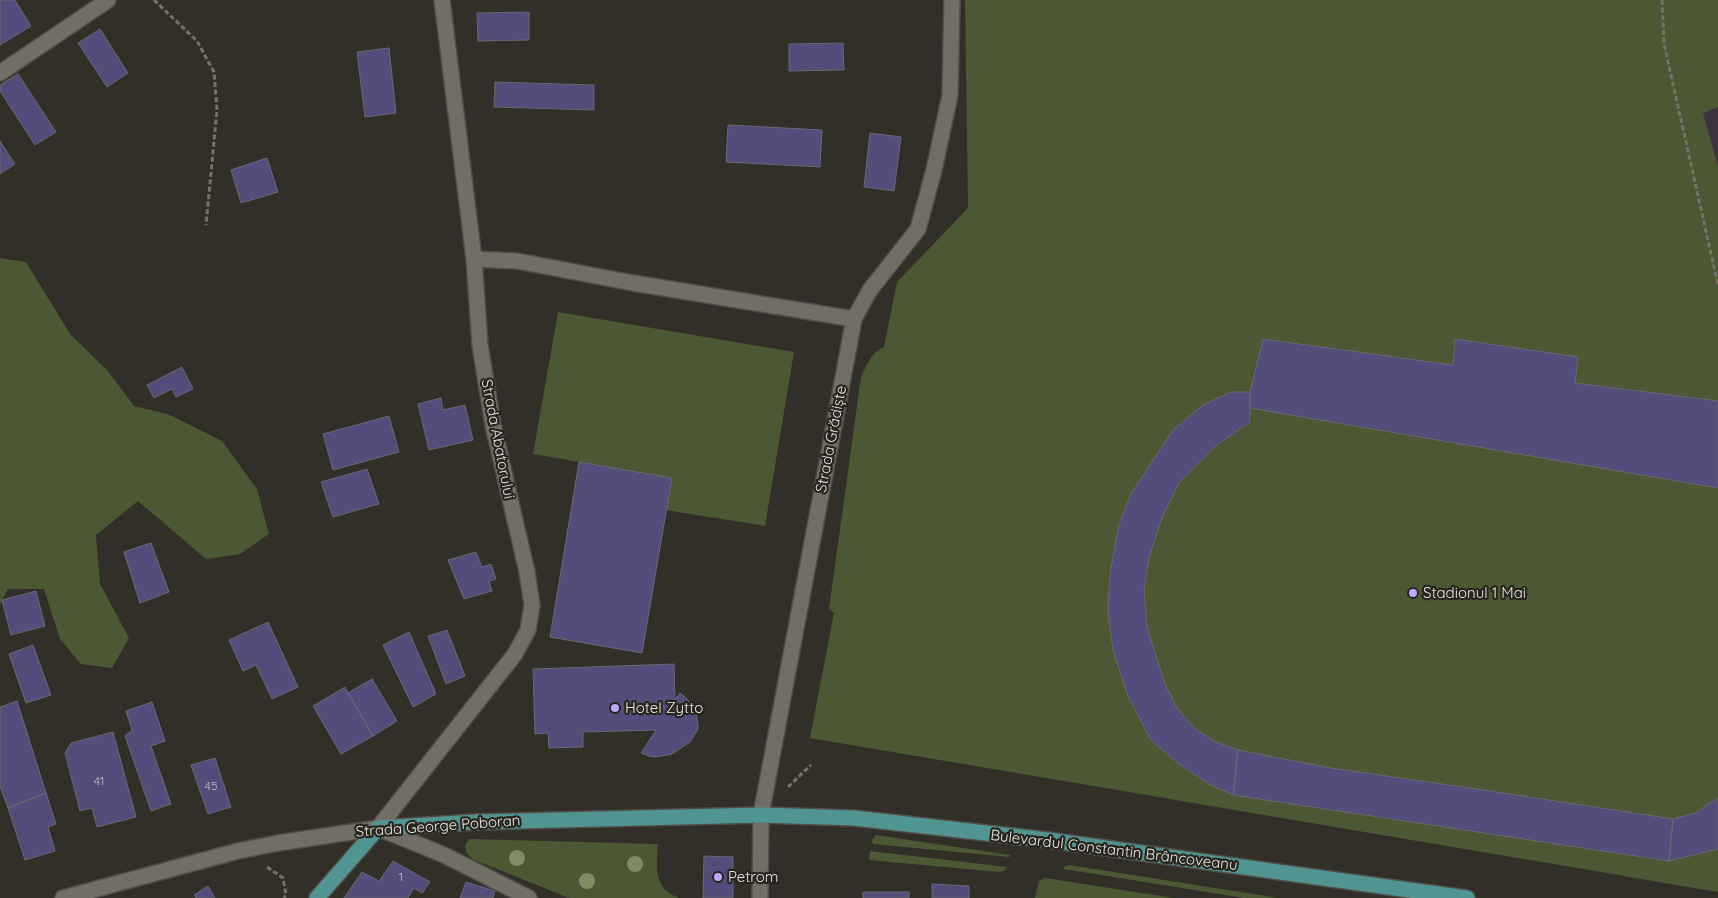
<svg xmlns="http://www.w3.org/2000/svg" width="1718" height="898" font-family="Quicksand,sans-serif">
	<rect width="100%" height="100%" fill="#312f27"/>
	<path fill="#3d3241" d="M1718,107V166L1702,113Z"/>
	<path fill="#4b5833" d="M965,0H1718V107L1703,113L1718,166V892L810,738L834,613L829,609L861,377C867,365 871,352 884,347L897,282L968,208Z
		M0,258L26,262L70,334L107,370L134,406L170,415L222,441L257,489L269,534L240,554L206,559L138,501L96,535L100,584L129,638L112,668L81,664L60,639L44,589H8L0,604Z
		M558,312L794,352L765,526L666,510L672,478L533,454Z
		M876,835L1010,855L1009,857L873,844L872,840Z
		M469,839L658,844C656,866 653,890 680,898H569L472,859L466,852L465,845Z
		M870,851L1007,867L1005,870L999,872L869,860Z
		M1069,865L1278,898H1244L1064,869L1063,868Z
		M1045,878L1174,898H1035L1039,881Z"/>
	<path fill="#544c7a" stroke="#696971" d="M0,0H15L31,26L0,45Z
		M529,12V40L478,41L477,13Z
		M100,29L128,73L107,87L78,43Z
		M843,43L844,70L789,71V44Z
		M389,48L396,113L365,117L357,52Z
		M18,74L56,132L35,145L0,91V85Z
		M495,82L594,85V110L494,107Z
		M728,125L822,130L820,167L726,162Z
		M870,133L901,137L894,191L864,187Z
		M0,141L15,164L0,174Z
		M267,158L278,192L241,203L231,170Z
		M1263,339L1453,365L1455,339L1578,357L1575,383L1718,401V488L1250,408V392Z
		M182,367L193,389L176,397L172,389L154,398L147,385Z
		M1231,392H1250V422L1218,444L1179,483L1162,518L1149,558L1144,589L1147,627L1165,684L1177,708L1195,729L1216,742L1238,750L1233,795L1209,784L1179,764L1151,740L1128,696L1113,650L1108,612L1110,574L1119,524L1131,494L1173,430L1203,405Z
		M441,398L443,410L465,405L473,440L429,450L418,404Z
		M389,416L399,452L333,470L323,434Z
		M579,462L672,478L642,653L550,637Z
		M367,469L379,504L333,517L321,482Z
		M151,543L169,592L140,603L124,552Z
		M476,552L482,567L491,564L496,579L489,581L492,591L464,599L448,560Z
		M36,591L45,626L11,635L2,600Z
		M268,622L298,687L272,699L256,665L243,671L229,640Z
		M447,630L465,676L446,684L428,636Z
		M409,632L436,694L413,707L383,645Z
		M33,645L51,695L26,703L9,654Z
		M674,664L675,700L680,693L695,706L698,725V729L690,742L672,754L655,757L649,756L641,753L656,730L583,732V747L549,748L548,733L535,734L533,669Z
		M372,679L397,721L373,736L348,693Z
		M345,687L373,736L341,754L313,706Z
		M17,701L46,793L8,808L0,786V707Z
		M152,702L165,741L151,746L171,804L151,811L125,736L132,730L126,711Z
		M113,732L136,817L97,827L92,808L80,811L65,753L71,743Z
		M1238,750L1331,768L1477,789L1673,819L1669,861L1233,795Z
		M215,758L231,807L208,814L191,765Z
		M46,793L56,824L48,827L55,851L25,860L8,808Z
		M1718,798V849L1669,861L1673,819L1695,813Z
		M704,856L733,857V898H703Z
		M393,861L430,882L422,893L414,888L408,898H344L362,872L379,881Z
		M466,882L495,891L493,898H460Z
		M932,884L969,886V898H932Z
		M208,886L215,898H196L194,895Z
		M863,892H909V898H863Z"/>
	<g fill="none" stroke-linecap="round" stroke-linejoin="round">
		<g stroke="#4f4d47" stroke-width="18">
			<path id="street" d="M442,0L474,259L480,345L493,425L527,572L532,605L528,630L515,654L378,828L444,855L529,898
				M0,73L108,0
				M474,259L517,261L633,283L854,319
				M760,898L761,815L854,319L870,290L918,229L934,170L950,95L952,0"/>
		</g>
		<g stroke="#4f4d47" stroke-width="18">
			<path id="secondary" d="M63,898L238,851L278,843L378,828"/>
		</g>
		<g stroke="#4f4d47" stroke-width="18">
			<path id="primary" d="M317,898L378,828L476,822L761,815L854,818L1048,840L1467,898"/>
		</g>
		<path stroke="#74726b" stroke-width="3" stroke-dasharray="5 2.5" stroke-linecap="butt" d="M154,0L197,41L214,72L217,110L206,225
			M1662,0L1664,44L1718,285
			M788,787L811,765
			M267,867L283,878L286,895L284,898"/>
		<use href="#street" stroke="#706e65" stroke-width="15"/>
		<use href="#secondary" stroke="#706e65" stroke-width="15"/>
		<use href="#primary" stroke="#519593" stroke-width="15"/>
	</g>
	<g fill="#7f8d60">
		<circle cx="517" cy="858" r="8"/>
		<circle cx="635" cy="864" r="8"/>
		<circle cx="587" cy="881" r="8"/>
	</g>
	<g fill="#bda9f5" stroke="#27251d" stroke-width="2">
		<circle cx="1413" cy="593" r="5"/>
		<circle cx="615" cy="708" r="5"/>
		<circle cx="718" cy="877" r="5"/>
	</g>
	<g text-anchor="middle" stroke-width="4.5" stroke-linejoin="round" paint-order="stroke">
		<g font-size="12" fill="#c3c0c8">
			<text x="99" y="785">41</text>
			<text x="211" y="790">45</text>
			<text x="401" y="881">1</text>
		</g>
		<g font-size="15" fill="#e8e7e2" stroke="#27251d">
			<text transform="translate(498 439) rotate(79)" y="5">Strada Abatorului</text>
			<text transform="translate(831 439) rotate(-79)" y="5">Strada Grădiște</text>
			<text transform="translate(438 826) rotate(-4)" y="5">Strada George Poboran</text>
			<text transform="translate(1114 850) rotate(7)" y="5">Bulevardul Constantin Brâncoveanu</text>
		</g>
		<g font-size="15" fill="#e8e7e2" stroke="#27251d" text-anchor="start">
			<text x="1423" y="598">Stadionul 1 Mai</text>
			<text x="625" y="713">Hotel Zytto</text>
			<text x="728" y="882">Petrom</text>
		</g>
	</g>
</svg>
